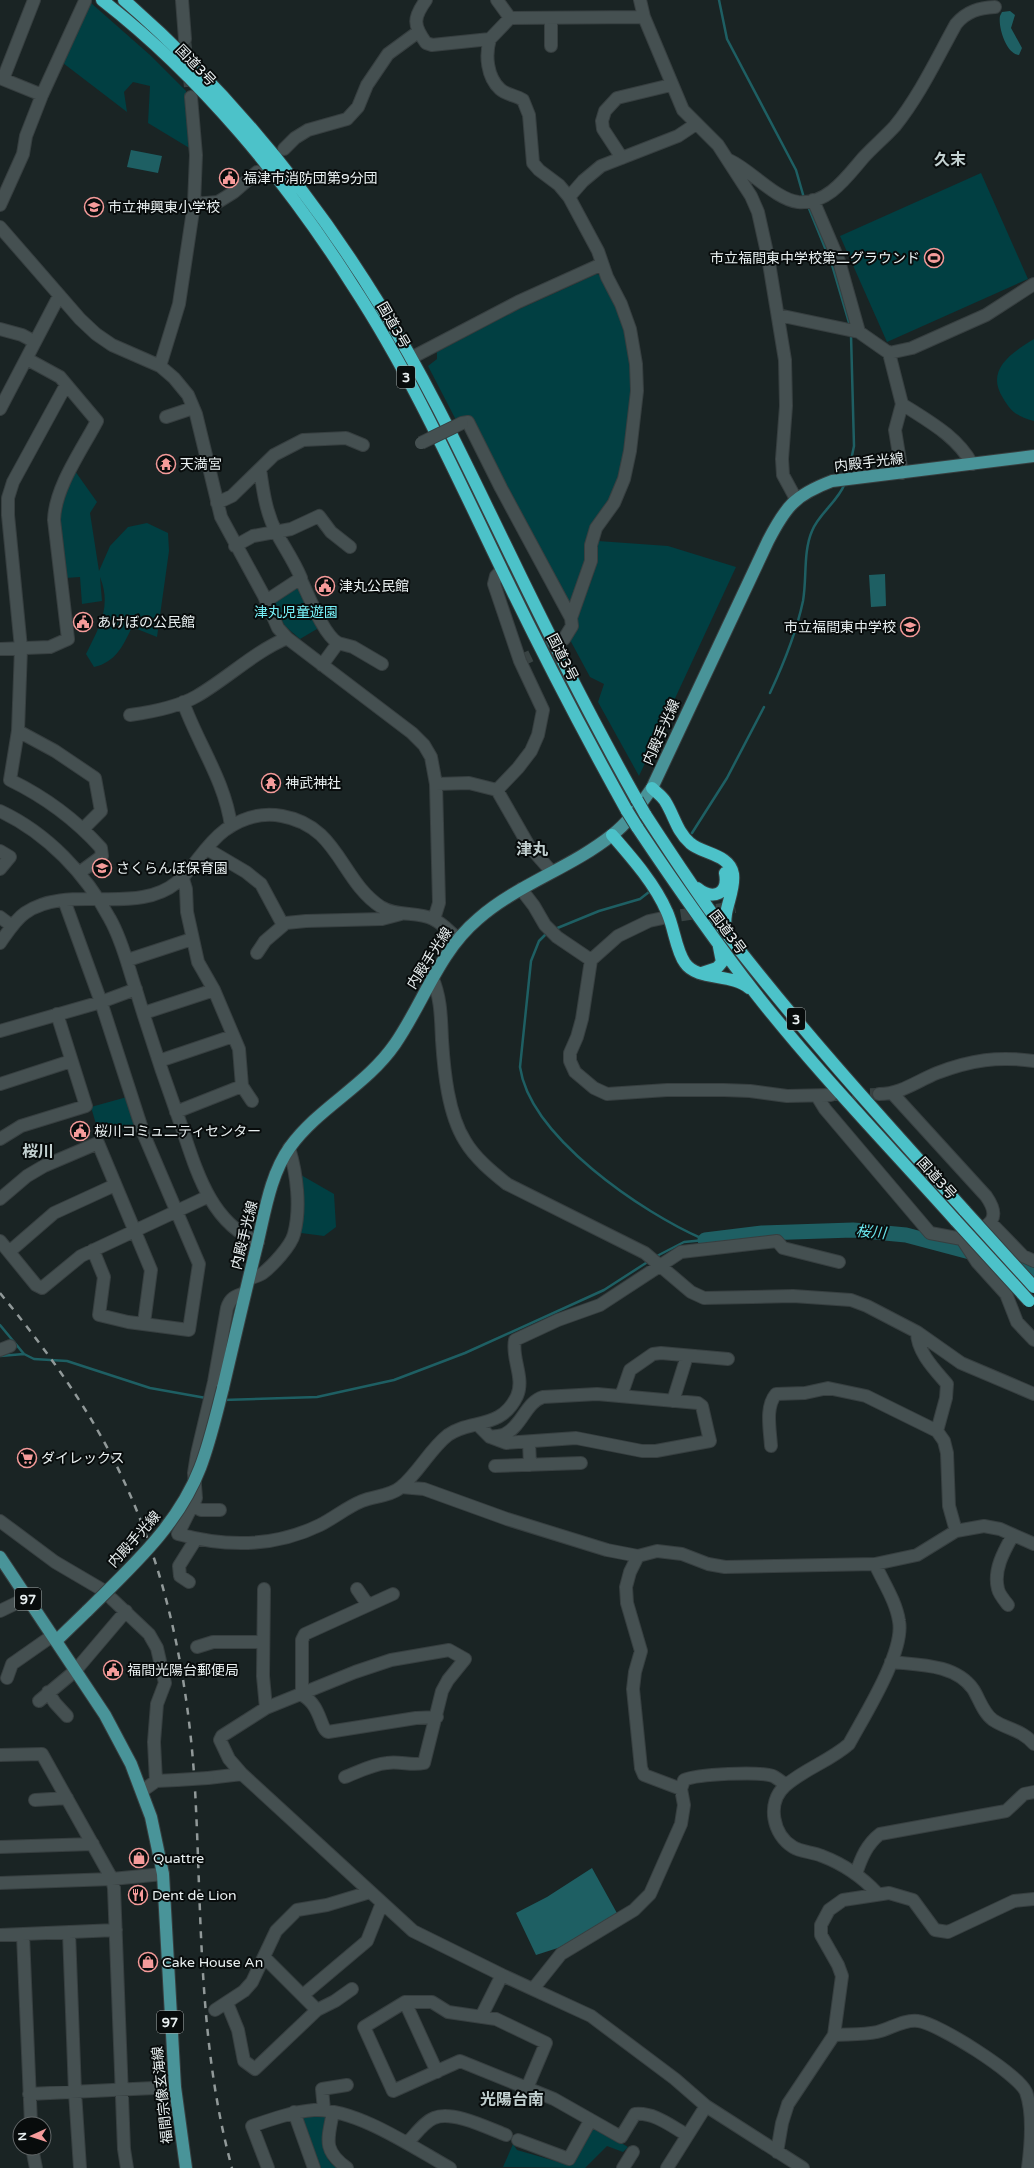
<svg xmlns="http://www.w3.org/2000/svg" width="1034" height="2168" font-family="'Varela Round','Noto Sans JP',sans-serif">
	<rect width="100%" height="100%" fill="#1a2424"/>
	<path fill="#013f42" d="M91,3L150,55L186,91L191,149L148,123L150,86L133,82L124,92L127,112L63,63Z
		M981,173L1028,279L887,342L840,236Z
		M597,274L602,276L626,330L632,367L633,390L625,457L615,489L586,559L572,604L567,605L469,417L457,422L428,366L437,359V352L513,312Z
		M1034,339V421C1018,417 1011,412 1003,398C985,370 1011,353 1034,339Z
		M75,471L97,502L90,513L99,571L110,546L128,527L147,523L168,533L169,551L157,637L132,627C123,646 116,662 94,667L86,654C99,627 112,607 100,577L102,601L82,604L80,577L65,578L58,513Z
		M598,541L668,546L736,567L639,776L598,702L604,684L590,677L569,638L593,576Z
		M300,583L322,626L300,639L285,626L273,603L275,599Z
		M127,1097L136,1125L100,1138L91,1107Z
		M301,1175L334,1194L336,1227L324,1236L301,1233Z
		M301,2115L326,2116C325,2133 319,2158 337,2168H321Z
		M594,2127L628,2147L623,2152L607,2146L585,2168L503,2167L513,2144L517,2150L569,2165L590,2129Z"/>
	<path fill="#1e5f63" d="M1010,11L1015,15L1011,28L1022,48L1019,55C1006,54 998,27 1000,16L1002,12Z
		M131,150L162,156L158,173L127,167Z
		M885,574L886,606L871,607L869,575Z
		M592,1868L618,1915L564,1946L536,1955L516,1913L547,1897Z"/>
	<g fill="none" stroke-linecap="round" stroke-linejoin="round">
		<path stroke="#1e5f63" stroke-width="2.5" d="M719,0L727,39L796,170L804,198
			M808,206L832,265L850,326
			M848,475L854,446L851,335
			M770,693C784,663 796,634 803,601C807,578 803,552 812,531C819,513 838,502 845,483
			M692,833L727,778L764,707
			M555,929L599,911L640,899L649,892
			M547,933L539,941L531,961L520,1067C530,1137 643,1213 703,1239
			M655,1257L684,1242L705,1240
			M0,1325L24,1354
			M0,1356L24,1354L34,1359L67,1361L150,1388L206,1398
			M223,1400L317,1397L394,1380L465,1353L604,1290L649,1261"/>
		<path stroke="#1e5f63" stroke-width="15" d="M705,1240L762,1233L853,1230L906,1235L1034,1269"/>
		<path stroke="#394343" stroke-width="12" stroke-dasharray="12 6" stroke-linecap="butt" d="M185,39L191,97
			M520,661L564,640
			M663,918L735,907
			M834,1095L879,1094"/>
		<g stroke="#373f40" stroke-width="14">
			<path id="minor" d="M182,0L185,39
				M426,0C413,18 413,25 426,43L432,45L490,39L510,18L644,17
				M497,0L510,18
				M640,0L644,17L683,110L718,145L751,196L758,212L768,257L785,360L786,406L782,459L783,475L796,499
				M551,18V46
				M490,39C485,55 487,77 500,89C506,95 516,95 523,100L529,115L533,163L539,170L559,185L569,197L598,251L607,277L621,304L630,329L636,364L637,391L630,451L624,479L614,503L596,528L591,545V561L571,618L572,626L564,639
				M0,78L42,95
				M3,79L34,0
				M284,149L295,138L308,130L347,119L358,107L367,85L388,54L418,32
				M622,158L603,129L602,121L605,111L617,98L671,85
				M729,160C751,170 775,199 798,202C827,205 846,178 863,158C873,147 885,137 895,126C920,95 937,58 956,24C967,11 979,8 995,7
				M569,197L583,181L601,166L678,136L696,124
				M813,200L839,261L859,332
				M194,204L218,202L234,192L257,172
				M0,205L23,154L26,136L42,95L85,1
				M0,227L80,319L96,334L112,345L160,366L174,378L188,395L196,414L221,517L264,596L278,628L287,638L412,733L424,745L431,757L436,784L439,903L434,919
				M778,315L859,332L889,353L902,404L895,430L902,473
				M0,329L22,335L35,342
				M889,353L912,348L986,315L1034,284
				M411,358L518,302L602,264
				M160,366L179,304L194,204L196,155L191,97
				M66,385L13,482L8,498V515L21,648L18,731L10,780C45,797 75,819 101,848L102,856L79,873
				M902,404C928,421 957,436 972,464
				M0,409L59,296
				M166,417L193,408
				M462,423L468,422L501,488L571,618
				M260,469C263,491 266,512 276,532C284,547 294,561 301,578L266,601
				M217,503L232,496L274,455L303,440L346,438L363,445
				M235,546L253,536L291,529L319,516L331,532L350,547
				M301,580C309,596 323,634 338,643
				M0,649L50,647L68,639L54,520C55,487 82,450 97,421L60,377L27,359
				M322,665L338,643L353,647L382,664
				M183,702C198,744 225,781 231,826
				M130,715C152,712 178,707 197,696C228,678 254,652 287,638
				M18,731L55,751L95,778L101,811L83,829
				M436,784L469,783L497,790L529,846L551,871
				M497,790L518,768L531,751L538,735L543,710L520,661L494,584L496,576L502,570
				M0,811C47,833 86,874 110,919C123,942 128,967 136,990C150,1036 165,1081 181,1125C196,1169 210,1223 258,1242
				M207,849L246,872L261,884L283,925
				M0,851L10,857L0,869
				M183,879L186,889L187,912L198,962L214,990L239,1049L242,1086L252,1101
				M521,889L534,906L545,925L557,937L591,960
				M64,900L101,1002L144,1135L199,1264L189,1330L128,1322L99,1315L104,1277L93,1250
				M0,917L12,926
				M663,918L649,921L618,936L591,960L582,1019L577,1037L570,1053V1061L575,1072L594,1088L607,1094L667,1090H724L750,1091L787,1096L831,1095
				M0,943C7,933 15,920 25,913C58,890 105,904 143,897C190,889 193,854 225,830C242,818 261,812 282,816C339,826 340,880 381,907C397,917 417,911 433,919C442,923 450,932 457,938
				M257,953L265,941L286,923L306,921L382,919L401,914
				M128,960L192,939
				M432,977C441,997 441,1018 442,1040C444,1071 448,1114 465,1141C475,1158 492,1172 507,1184L645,1253L691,1292L704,1298L793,1296L851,1300L867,1306L917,1332L961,1363L1034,1394
				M144,1013L214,990
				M0,1031L101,1002L136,989
				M159,1061L233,1036
				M0,1084L71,1061
				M879,1094C901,1094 917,1081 937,1073C971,1060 998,1056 1034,1061
				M817,1096L825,1109L930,1233L962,1239C984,1227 1005,1223 986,1196L893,1094
				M176,1112L242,1086
				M0,1139L21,1126L86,1106L57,1014
				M0,1199L27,1176L44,1166L98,1143L151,1270L144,1323
				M991,1223L1023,1256L1034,1261
				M962,1239L977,1262L1006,1294L1017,1322L1034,1340
				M0,1241L36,1285L42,1288L81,1256L209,1196
				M9,1252L54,1213L115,1185
				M249,1279C253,1277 259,1276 263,1273C272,1266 291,1246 294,1234C301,1208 297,1174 289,1148
				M245,1293C235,1296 230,1298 227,1308L214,1382L197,1454L194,1473L196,1498L178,1534C225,1547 275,1547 320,1525C334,1518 347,1507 362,1501C374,1496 391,1496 401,1487C419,1472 430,1449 448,1435C470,1419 501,1430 517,1396C525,1378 511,1358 515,1340L558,1320L600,1305L681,1252L777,1241L783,1248L839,1262
				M917,1332C917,1352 935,1370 947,1384L946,1398L937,1431
				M0,1350L10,1346
				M621,1396L630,1370L653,1354L661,1353L728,1359
				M673,1401L687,1356
				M478,1425L490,1437L506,1443L576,1438L642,1451H656L710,1441L702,1406L698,1403L597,1394L543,1397C526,1402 522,1426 505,1434C501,1436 495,1436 490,1437
				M529,1442L530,1465
				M771,1446C770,1429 765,1407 776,1394L805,1393L828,1388L866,1396L937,1431L944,1441L947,1453L949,1506L956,1531
				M495,1466L581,1463
				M401,1487L424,1489L507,1519L607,1550L638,1556L657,1551L682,1554L708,1564L725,1567L875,1564L917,1555L956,1531L984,1526L1000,1529L1034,1544
				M193,1506L201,1510H220
				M0,1521L55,1562L101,1589
				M638,1556L630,1572L626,1587L627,1603L641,1651L635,1672L633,1689L641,1768L644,1775L681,1789
				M875,1564C883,1582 896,1601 899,1621C905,1652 864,1716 849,1744C830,1761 804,1769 785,1786C766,1803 773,1835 793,1847C801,1852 813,1852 822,1856C843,1864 862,1877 877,1893
				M189,1582L180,1576L179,1566L196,1539
				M264,1589L263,1676L266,1708
				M357,1589L368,1605
				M393,1594L305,1634L302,1640V1695C321,1705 320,1729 328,1732L416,1718L437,1717
				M112,1599L149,1634L157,1648L165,1683L157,1704L154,1742L156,1781
				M1008,1605C1004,1600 999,1594 998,1589C993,1570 1004,1551 1013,1535
				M0,1611L27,1598
				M197,1647L213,1642H263
				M891,1662C919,1665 955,1664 973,1689C979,1698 983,1713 993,1720C1008,1730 1021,1729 1034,1744
				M7,1678L12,1664L52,1636
				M48,1692L55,1703L67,1716
				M39,1701L75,1671L126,1611
				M0,1755L42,1754L112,1879L114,1888L124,2149L127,2168
				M345,1777C358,1772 373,1764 387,1763C400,1761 412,1766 424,1763L442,1691L448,1680L465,1659L449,1650L391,1660L355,1672L266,1708L222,1736L220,1740L229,1759L242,1774L413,1931L502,1975L591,2016L675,2079L706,2106L803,2168
				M208,1778L242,1774
				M142,1791L156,1781L177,1780
				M35,1800L67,1798
				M0,1847L93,1844
				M856,1874C861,1858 867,1844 880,1834L1006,1811L1024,1794L1034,1792
				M0,1883L112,1879L163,1874
				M69,1932L75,2092L80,2168
				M0,1935L116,1930
				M23,1935L31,2124
				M265,1958L317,2010
				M533,1989L561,1954L634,1910L650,1894L681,1824L684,1805L681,1789L684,1780C697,1774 759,1771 773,1776C777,1778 782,1782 786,1785
				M303,1995L367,1941L382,1903
				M405,2002L437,2072
				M227,2003L238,2030L244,2061L255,2069L317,2010L335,2001L352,1989
				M215,2010L244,1991L252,1982L276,1931L297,1910L327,1905L370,1892
				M481,2017L502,1975
				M834,2035C848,2034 863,2035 877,2032C890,2029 904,2019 918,2021C938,2023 1018,2074 1026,2092C1034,2114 1031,2145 1028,2168
				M527,2088L546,2043L496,2019L448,2012L432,2002H405L364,2027L393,2091L460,2061L554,2099L621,2137L635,2114C654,2112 671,2126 687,2135
				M29,2094L175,2087
				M324,2110L322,2089L347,2085
				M294,2112L314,2168
				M333,2112C328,2139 322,2150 347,2168
				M518,2140L569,2159L590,2121
				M407,2143C415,2135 424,2122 434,2118C452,2110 488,2128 506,2135
				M32,2148L36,2168
				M777,2152L782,2123L788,2104L834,2035L842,1976L838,1965L821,1935V1925L829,1910L843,1900L889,1893L913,1900L935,1930L948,1932L1014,1901L1034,1899
				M268,2168L252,2126C272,2119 292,2112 314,2110C356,2108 414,2148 450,2168
				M623,2168L633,2152
				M667,2168L706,2106"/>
		</g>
		<g stroke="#373f40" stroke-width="14">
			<path id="major" d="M223,1388C234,1341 245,1293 257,1245C265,1212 270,1175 290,1147C319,1107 366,1086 395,1044C424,1002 438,953 478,919C518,884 571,868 612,835C629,822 640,805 652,788L768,541C786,506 795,495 832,481L1034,456
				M0,1557L105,1715L131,1764L151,1817L163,1874L175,2087L186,2168
				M56,1641L87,1611"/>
		</g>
		<g stroke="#373f40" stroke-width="14">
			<path id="highway" d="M102,0C201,77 286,180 353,286C412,376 456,475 503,572C542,653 583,732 627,811
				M124,0C225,88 310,191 380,305C428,382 467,466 507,548C548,633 590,717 637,800
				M652,788C656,792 662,796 665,801C674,815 677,832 690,843C702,854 730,854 733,874C735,887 728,901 726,914C725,920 725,926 726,932
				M645,814C671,854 698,895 727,934C801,1030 883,1120 965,1211
				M637,827C675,884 714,940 756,994C818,1073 889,1146 956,1221
				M612,835C632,858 655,884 667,912C674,927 676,951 685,963C697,981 732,973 749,988
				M697,888C713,901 729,894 725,873
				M702,973L717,968L722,962L719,947"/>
		</g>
		<use href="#minor" stroke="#455051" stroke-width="12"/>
		<use href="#major" stroke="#499499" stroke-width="12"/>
		<use href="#highway" stroke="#4cc2c9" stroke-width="12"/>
		<path stroke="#919999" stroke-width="2.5" stroke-dasharray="7 7" stroke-linecap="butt" d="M0,1293C40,1342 78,1393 108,1449C164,1554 188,1672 195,1789C202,1916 198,2044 232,2168"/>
		<g stroke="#373f40" stroke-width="14" stroke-linecap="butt">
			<path id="minor-bridge" d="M421,443L462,423
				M177,1780L208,1778"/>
		</g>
		<g stroke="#373f40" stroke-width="14" stroke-linecap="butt">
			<path id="major-bridge" d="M87,1611C130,1568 178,1526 200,1468C210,1442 216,1415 223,1388"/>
		</g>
		<g stroke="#373f40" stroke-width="14" stroke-linecap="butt">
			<path id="highway-bridge" d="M637,800L645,814
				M627,811L637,827
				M965,1211L1034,1287
				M956,1221L1029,1301"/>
		</g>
		<use href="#minor-bridge" stroke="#455051" stroke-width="12"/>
		<use href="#major-bridge" stroke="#499499" stroke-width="12"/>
		<use href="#highway-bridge" stroke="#4cc2c9" stroke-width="12"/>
	</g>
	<defs>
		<g id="civic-ring" transform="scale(1)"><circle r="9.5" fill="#080c0c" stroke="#f59b9a" stroke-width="1.5"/><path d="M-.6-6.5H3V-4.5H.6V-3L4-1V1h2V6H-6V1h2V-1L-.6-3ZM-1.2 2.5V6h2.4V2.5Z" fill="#f59b9a"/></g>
		<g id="school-ring" transform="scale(1)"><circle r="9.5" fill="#080c0c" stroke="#f59b9a" stroke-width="1.5"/><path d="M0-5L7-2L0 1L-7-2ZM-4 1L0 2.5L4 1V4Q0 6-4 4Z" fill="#f59b9a"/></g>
		<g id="stadium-ring" transform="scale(1)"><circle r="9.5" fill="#080c0c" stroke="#f59b9a" stroke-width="1.5"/><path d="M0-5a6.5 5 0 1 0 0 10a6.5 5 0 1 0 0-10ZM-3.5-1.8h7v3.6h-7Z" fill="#f59b9a"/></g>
		<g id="temple-ring" transform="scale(1)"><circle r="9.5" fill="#080c0c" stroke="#f59b9a" stroke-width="1.5"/><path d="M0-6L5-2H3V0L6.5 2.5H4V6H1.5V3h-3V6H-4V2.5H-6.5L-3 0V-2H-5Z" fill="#f59b9a"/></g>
		<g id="supermarket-ring" transform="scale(1)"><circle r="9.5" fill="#080c0c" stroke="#f59b9a" stroke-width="1.5"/><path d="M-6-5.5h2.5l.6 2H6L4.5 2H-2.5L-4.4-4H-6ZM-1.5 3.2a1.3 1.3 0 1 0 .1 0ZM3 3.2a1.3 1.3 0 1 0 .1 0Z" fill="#f59b9a"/></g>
		<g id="shop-ring" transform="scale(1)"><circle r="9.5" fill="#080c0c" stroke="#f59b9a" stroke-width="1.5"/><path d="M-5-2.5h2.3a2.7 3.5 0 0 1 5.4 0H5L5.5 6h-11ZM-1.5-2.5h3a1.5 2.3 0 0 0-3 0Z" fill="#f59b9a"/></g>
		<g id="restaurant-ring" transform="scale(1)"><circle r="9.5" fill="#080c0c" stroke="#f59b9a" stroke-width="1.5"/><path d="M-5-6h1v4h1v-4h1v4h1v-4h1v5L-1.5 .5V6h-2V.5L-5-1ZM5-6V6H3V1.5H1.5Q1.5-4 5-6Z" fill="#f59b9a"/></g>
	</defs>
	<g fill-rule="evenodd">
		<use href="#civic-ring" x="229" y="178"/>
		<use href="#school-ring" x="94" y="207"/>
		<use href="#stadium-ring" x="934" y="258"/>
		<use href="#temple-ring" x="166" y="464"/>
		<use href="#civic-ring" x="325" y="586"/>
		<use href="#civic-ring" x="83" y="622"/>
		<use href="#school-ring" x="910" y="627"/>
		<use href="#temple-ring" x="271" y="783"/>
		<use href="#school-ring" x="102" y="868"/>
		<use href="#civic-ring" x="80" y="1131"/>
		<use href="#supermarket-ring" x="27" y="1458"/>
		<use href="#civic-ring" x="113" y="1670"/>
		<use href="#shop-ring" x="139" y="1858"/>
		<use href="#restaurant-ring" x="138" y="1895"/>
		<use href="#shop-ring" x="148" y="1962"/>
	</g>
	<g text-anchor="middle" stroke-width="4" stroke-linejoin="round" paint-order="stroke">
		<g fill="#080c0c" stroke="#a6acac" stroke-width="1">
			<rect x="397" y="366" width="18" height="22" rx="3"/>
			<rect x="787" y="1008" width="18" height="22" rx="3"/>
			<rect x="15" y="1588" width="26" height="22" rx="3"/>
			<rect x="157" y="2011" width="26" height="22" rx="3"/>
		</g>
		<g font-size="13" font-weight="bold" fill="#e9f0f1">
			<text x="406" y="382">3</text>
			<text x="796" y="1024">3</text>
			<text x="28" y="1604">97</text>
			<text x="170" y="2027">97</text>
		</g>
		<g font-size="14" fill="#e9f0f1" stroke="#080c0c">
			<text transform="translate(196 65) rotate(46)" y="5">国道3号</text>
			<text transform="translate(394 325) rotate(60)" y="5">国道3号</text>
			<text transform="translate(869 462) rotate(-7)" y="5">内殿手光線</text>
			<text transform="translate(563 657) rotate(63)" y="5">国道3号</text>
			<text transform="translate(661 732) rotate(-66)" y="5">内殿手光線</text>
			<text transform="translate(728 932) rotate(53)" y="5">国道3号</text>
			<text transform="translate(429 958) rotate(-57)" y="5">内殿手光線</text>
			<text transform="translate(937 1178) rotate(48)" y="5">国道3号</text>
			<text transform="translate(244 1235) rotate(-76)" y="5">内殿手光線</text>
			<text transform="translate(134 1539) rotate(-48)" y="5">内殿手光線</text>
			<text transform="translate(162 2095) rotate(-96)" y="5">福間宗像玄海線</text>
		</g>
		<g font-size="14" fill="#e9f0f1" stroke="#080c0c" text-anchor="start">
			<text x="243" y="183">福津市消防団第9分団</text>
			<text x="108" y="212">市立神興東小学校</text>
			<text x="920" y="263" text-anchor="end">市立福間東中学校第二グラウンド</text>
			<text x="180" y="469">天満宮</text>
			<text x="339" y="591">津丸公民館</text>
			<text x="97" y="627">あけぼの公民館</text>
			<text x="896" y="632" text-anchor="end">市立福間東中学校</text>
			<text x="285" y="788">神武神社</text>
			<text x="116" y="873">さくらんぼ保育園</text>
			<text x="94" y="1136">桜川コミュ二ティセンター</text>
			<text x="41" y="1463">ダイレックス</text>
			<text x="127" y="1675">福間光陽台郵便局</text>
			<text x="153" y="1863">Quattre</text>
			<text x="152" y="1900">Dent de Lion</text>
			<text x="162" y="1967">Cake House An</text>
		</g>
		<g font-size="14" fill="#78f3fa" stroke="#080c0c">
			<text x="296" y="617">津丸児童遊園</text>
		</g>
		<g font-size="15" font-style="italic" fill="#69e4ec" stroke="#080c0c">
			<text transform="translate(871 1232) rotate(5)" y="5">桜川</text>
		</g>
		<g font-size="16" font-weight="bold" fill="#c2d0d0" stroke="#080c0c">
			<text x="950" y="165">久末</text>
			<text x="532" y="855">津丸</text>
			<text x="38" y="1157">桜川</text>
			<text x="512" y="2105">光陽台南</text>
		</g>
	</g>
	<g transform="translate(32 2136) rotate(267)"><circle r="19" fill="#080c0c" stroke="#626768"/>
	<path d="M0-3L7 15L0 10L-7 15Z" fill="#f59b9a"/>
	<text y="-6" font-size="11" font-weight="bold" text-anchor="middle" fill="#e9f0f1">N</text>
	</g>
</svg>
